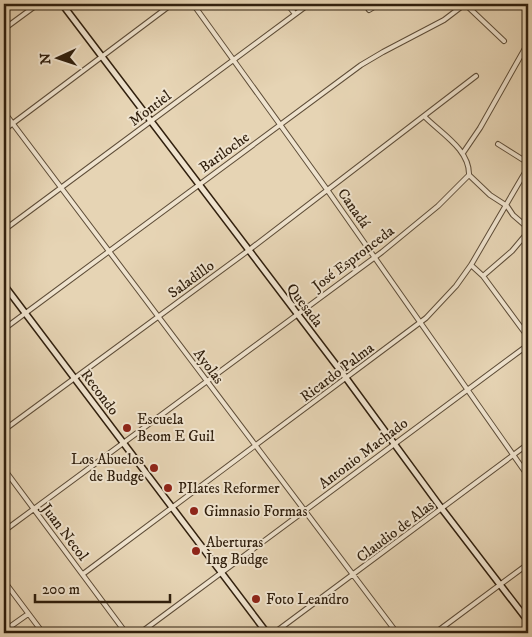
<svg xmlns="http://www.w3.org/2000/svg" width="532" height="637" font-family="'IM FELL DW Pica',serif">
	<rect width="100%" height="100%" fill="#e6d4b4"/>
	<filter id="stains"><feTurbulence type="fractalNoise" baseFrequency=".004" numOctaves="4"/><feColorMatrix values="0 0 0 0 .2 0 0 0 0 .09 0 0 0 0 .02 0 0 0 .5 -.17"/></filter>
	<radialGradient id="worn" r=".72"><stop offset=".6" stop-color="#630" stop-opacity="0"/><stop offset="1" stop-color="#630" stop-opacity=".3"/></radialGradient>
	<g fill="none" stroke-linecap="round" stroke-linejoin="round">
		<g stroke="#5e4d38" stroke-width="6">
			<path id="street" d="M193,4L328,191L528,476
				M287,4L295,14
				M365,4L369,10L379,4
				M465,4L504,41
				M524,4L528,8
				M4,29L38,4
				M4,112L397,633
				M424,116C439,132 470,149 469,175L490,195L507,206L513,215L528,228
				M4,130L172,4
				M463,153L480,128L528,43
				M4,230L309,4
				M471,265L483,276L528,337
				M483,276L512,251L528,232
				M4,329L361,65L383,52L444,20L465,4
				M4,430L249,250L476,76
				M4,469L126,633
				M4,531L382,252L438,206L469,175
				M83,574L426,318L456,286L471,265L527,169L525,161L498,144
				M4,581L43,633
				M4,631L28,614
				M140,633L528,345
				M274,633L528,444
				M435,633L528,564"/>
		</g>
		<g stroke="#31200e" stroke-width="8">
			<path id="secondary" d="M62,4L346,378L442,509L528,621
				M4,285L267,633"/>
		</g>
		<use href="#street" stroke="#efe3ce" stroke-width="4"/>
		<use href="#secondary" stroke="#efe3ce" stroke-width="5"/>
	</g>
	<g fill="#8f2418" stroke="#efe3ce" stroke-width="2">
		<circle cx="127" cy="428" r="5"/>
		<circle cx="154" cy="468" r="5"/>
		<circle cx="168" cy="488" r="5"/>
		<circle cx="194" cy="511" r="5"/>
		<circle cx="196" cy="551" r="5"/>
		<circle cx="256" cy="599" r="5"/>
	</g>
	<g text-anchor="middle" stroke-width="4" stroke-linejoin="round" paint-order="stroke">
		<g font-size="15" fill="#31200e" stroke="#efe3ce">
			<text transform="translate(150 108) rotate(-37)" y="5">Montiel</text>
			<text transform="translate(224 152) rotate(-36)" y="5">Bariloche</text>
			<text transform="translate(354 208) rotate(55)" y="5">Canadá</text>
			<text transform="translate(353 258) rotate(-37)" y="5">José Espronceda</text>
			<text transform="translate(191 279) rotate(-36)" y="5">Saladillo</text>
			<text transform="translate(305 305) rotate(53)" y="5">Quesada</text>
			<text transform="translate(209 366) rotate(53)" y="5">Ayolas</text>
			<text transform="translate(337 372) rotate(-37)" y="5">Ricardo Palma</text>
			<text transform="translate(100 392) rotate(53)" y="5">Recondo</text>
			<text transform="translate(363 453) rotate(-37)" y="5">Antonio Machado</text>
			<text transform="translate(395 531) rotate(-37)" y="5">Claudio de Alas</text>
			<text transform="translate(65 532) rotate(53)" y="5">Juan Necol</text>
		</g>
		<g font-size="15" fill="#31200e" stroke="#efe3ce" text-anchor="start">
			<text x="137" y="424">Escuela<tspan x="137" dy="17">Beom E Guil</tspan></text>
			<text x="144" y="464" text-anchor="end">Los Abuelos<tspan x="144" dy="17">de Budge</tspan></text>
			<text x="178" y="493">PIlates Reformer</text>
			<text x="204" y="516">Gimnasio Formas</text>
			<text x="206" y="547">Aberturas<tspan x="206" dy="17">Ing Budge</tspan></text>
			<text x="266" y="604">Foto Leandro</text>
		</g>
	</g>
	<rect width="532" height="637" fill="none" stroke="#e6d4b4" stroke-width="20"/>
	<rect x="5" y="5" width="522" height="627" fill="none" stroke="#31200e" stroke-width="2.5"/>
	<rect x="10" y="10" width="512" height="617" fill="none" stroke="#31200e"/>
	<g transform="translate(58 58) rotate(267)" stroke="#efe3ce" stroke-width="4" paint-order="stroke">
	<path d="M0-4L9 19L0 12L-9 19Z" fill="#31200e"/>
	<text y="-8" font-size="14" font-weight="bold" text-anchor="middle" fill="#31200e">N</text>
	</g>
	<path d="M35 594v8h135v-8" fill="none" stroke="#31200e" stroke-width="2.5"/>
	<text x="42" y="594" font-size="15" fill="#31200e" stroke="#efe3ce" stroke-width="4" paint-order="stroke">200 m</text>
	<rect width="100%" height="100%" filter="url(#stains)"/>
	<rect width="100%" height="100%" fill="url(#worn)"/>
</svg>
